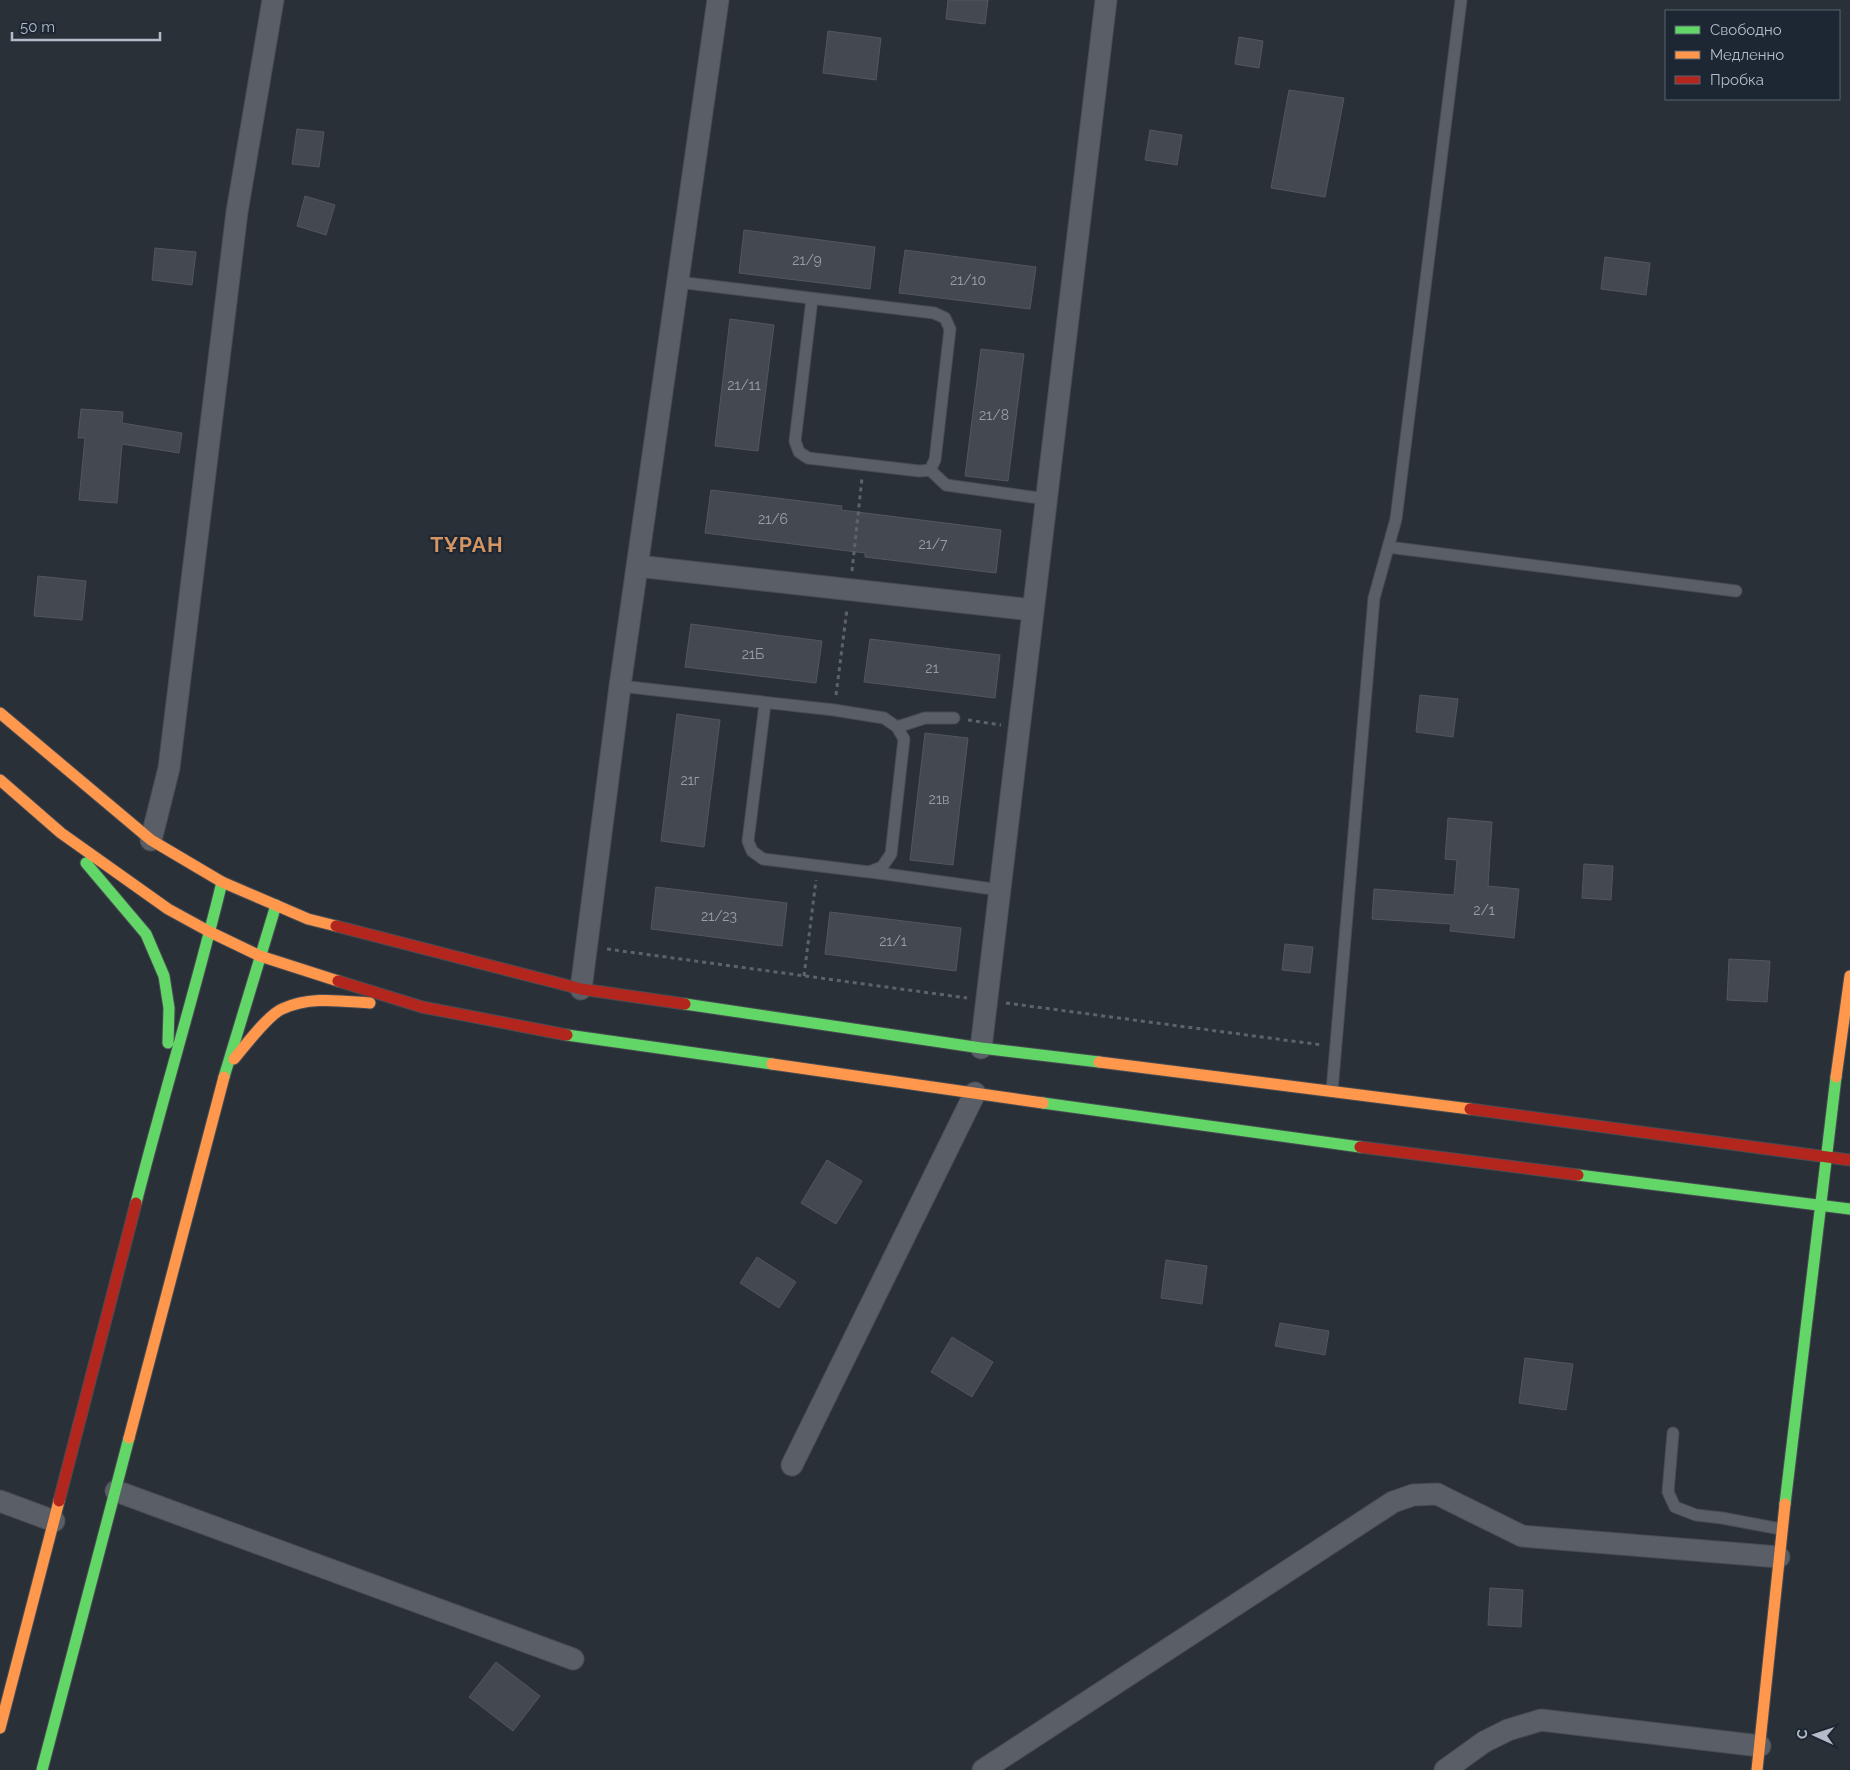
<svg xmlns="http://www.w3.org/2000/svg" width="1850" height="1770" font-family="Raleway,sans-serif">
	<rect width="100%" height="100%" fill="#2a3038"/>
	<path fill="#444950" stroke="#52575f" d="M948,0H988L985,24L946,19Z
		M828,31L881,38L876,80L823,73Z
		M1239,37L1263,41L1259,68L1235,64Z
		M1289,90L1344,98L1325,197L1271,188Z
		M297,129L324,132L319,167L292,164Z
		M1150,130L1182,135L1177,165L1145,160Z
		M305,196L335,205L326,235L297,226Z
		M744,230L875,247L870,289L739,273Z
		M155,248L196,252L192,285L152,280Z
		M905,250L1036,267L1030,309L899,293Z
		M1605,257L1650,263L1646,295L1601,289Z
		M730,319L774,325L758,451L715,446Z
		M981,349L1024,354L1008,481L965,476Z
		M81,409L123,412L122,423L182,433L179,453L122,444L117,503L79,500L85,438H78Z
		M711,490L842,506L841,510L1001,530L996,573L865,557V553L705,533Z
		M38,576L86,581L82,620L34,616Z
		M691,624L822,641L816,683L685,667Z
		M870,639L1000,655L995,698L864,682Z
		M1420,695L1458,699L1453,737L1416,732Z
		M677,714L720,720L704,847L661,841Z
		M925,733L968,738L953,865L910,860Z
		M1448,818L1492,822L1488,886L1519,889L1514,938L1450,931L1451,924L1372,919L1374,889L1454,895L1457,860L1445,859Z
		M1584,864L1613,866L1611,900L1582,898Z
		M656,887L787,903L782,946L651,929Z
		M830,912L961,928L956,971L825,954Z
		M1285,944L1313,947L1310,973L1282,970Z
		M1729,959L1770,961L1767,1002L1727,1000Z
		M827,1160L862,1181L836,1224L801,1203Z
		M757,1257L796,1282L779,1308L740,1283Z
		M1166,1260L1207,1266L1202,1304L1161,1298Z
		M1280,1323L1329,1331L1325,1355L1275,1346Z
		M952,1337L993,1362L972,1397L931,1372Z
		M1525,1358L1573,1364L1566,1410L1519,1403Z
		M1490,1588L1523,1590L1521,1627L1488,1625Z
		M496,1662L540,1696L513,1731L469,1697Z"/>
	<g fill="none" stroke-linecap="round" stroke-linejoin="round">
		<g stroke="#484c53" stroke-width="13">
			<path id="lane" d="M678,282L934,313L945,318L950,329L935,460L930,470L919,471L808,458L799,452L795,441L812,299
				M930,470L946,485L1046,499
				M1388,547L1736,591
				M620,686L834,710L884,718L897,727L904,739L891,854L882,867L869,872L763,859L752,851L748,841L765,704
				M897,727L925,718H954
				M871,872L1000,890
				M1332,1091L1374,598L1396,519L1461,0
				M1673,1433L1668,1492L1675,1507L1696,1515L1722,1518L1781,1529"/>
		</g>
		<g stroke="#484c53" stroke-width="23">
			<path id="street" d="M637,566L1033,610
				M151,840L169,768L237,212L273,0
				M581,989L620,686L718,0
				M981,1048L1106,0
				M792,1465L975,1093
				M116,1491L573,1659
				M0,1501L54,1521
				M983,1770L1393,1502L1413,1495L1437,1494L1522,1536L1779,1557
				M1445,1770L1484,1742L1508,1730L1541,1720L1760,1746"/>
		</g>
		<g stroke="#484c53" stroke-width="13">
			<path id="fast" d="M86,863L146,934L164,976L169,1008L168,1043
				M685,1004L981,1048L1099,1062
				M567,1035L772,1064
				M224,1077L276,905
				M1043,1103L1360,1147
				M1578,1175L1850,1209
				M136,1203C163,1096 196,990 222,882
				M1785,1504L1836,1077
				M42,1770L129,1438"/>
		</g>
		<g stroke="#484c53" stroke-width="13">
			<path id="slow" d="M0,713L151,840L222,882L308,919L336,926
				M0,780L61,833L168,909L210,932L260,956L338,981
				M234,1059C245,1046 268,1015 282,1009C310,996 340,1001 370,1003
				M1099,1062L1470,1109
				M772,1064L1043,1103
				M1836,1077L1850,976
				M129,1438L224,1077
				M0,1728L59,1501
				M1757,1770L1785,1504"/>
		</g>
		<g stroke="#484c53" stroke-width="13">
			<path id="jam" d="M336,926L581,989L685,1004
				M338,981L422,1007L567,1035
				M1470,1109L1850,1160
				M1360,1147L1578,1175
				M59,1501L136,1203"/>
		</g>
		<path stroke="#5d636a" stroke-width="3" stroke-dasharray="4 4" stroke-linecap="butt" d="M852,571L862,478
			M836,695L847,609
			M968,720L1001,725
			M607,949L967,998
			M804,976L816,880
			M1006,1003L1322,1045"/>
		<use href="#lane" stroke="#5a5e66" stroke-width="11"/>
		<use href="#street" stroke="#5a5e66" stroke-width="21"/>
		<use href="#fast" stroke="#63d668" stroke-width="11"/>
		<use href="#slow" stroke="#ff974d" stroke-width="11"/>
		<use href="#jam" stroke="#b3261e" stroke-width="11"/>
	</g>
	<g text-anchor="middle" stroke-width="4.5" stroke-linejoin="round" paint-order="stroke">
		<g font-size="14" fill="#989fab">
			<text x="807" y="265">21/9</text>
			<text x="968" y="285">21/10</text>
			<text x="744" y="390">21/11</text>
			<text x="994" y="420">21/8</text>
			<text x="773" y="524">21/6</text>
			<text x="933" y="549">21/7</text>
			<text x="753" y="659">21Б</text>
			<text x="932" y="673">21</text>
			<text x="690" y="785">21г</text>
			<text x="939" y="804">21в</text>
			<text x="1484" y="915">2/1</text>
			<text x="719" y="921">21/23</text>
			<text x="893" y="946">21/1</text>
		</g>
		<g font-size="21" font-weight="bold" letter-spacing="1" fill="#d59563" stroke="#1d2633">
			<text x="467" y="552">ТҰРАН</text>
		</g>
	</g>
	<rect x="1665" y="10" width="175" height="90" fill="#1d2633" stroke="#59626f"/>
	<rect x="1675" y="26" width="25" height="8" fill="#63d668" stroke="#59626f"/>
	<text x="1710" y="35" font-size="15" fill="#b4bcc9">Свободно</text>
	<rect x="1675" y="51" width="25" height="8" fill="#ff974d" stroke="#59626f"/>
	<text x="1710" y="60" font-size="15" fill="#b4bcc9">Медленно</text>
	<rect x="1675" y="76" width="25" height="8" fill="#b3261e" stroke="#59626f"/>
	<text x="1710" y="85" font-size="15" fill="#b4bcc9">Пробка</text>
	<g transform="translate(1815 1735) rotate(273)" stroke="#1d2633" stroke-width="4" paint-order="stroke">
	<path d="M0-4L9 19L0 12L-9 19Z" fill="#b4bcc9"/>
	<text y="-8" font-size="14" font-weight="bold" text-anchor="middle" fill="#b4bcc9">С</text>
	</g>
	<path d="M12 32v8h148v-8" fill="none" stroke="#b4bcc9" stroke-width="2.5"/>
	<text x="20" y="32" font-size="15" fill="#b4bcc9" stroke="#1d2633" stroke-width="4" paint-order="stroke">50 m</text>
</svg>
